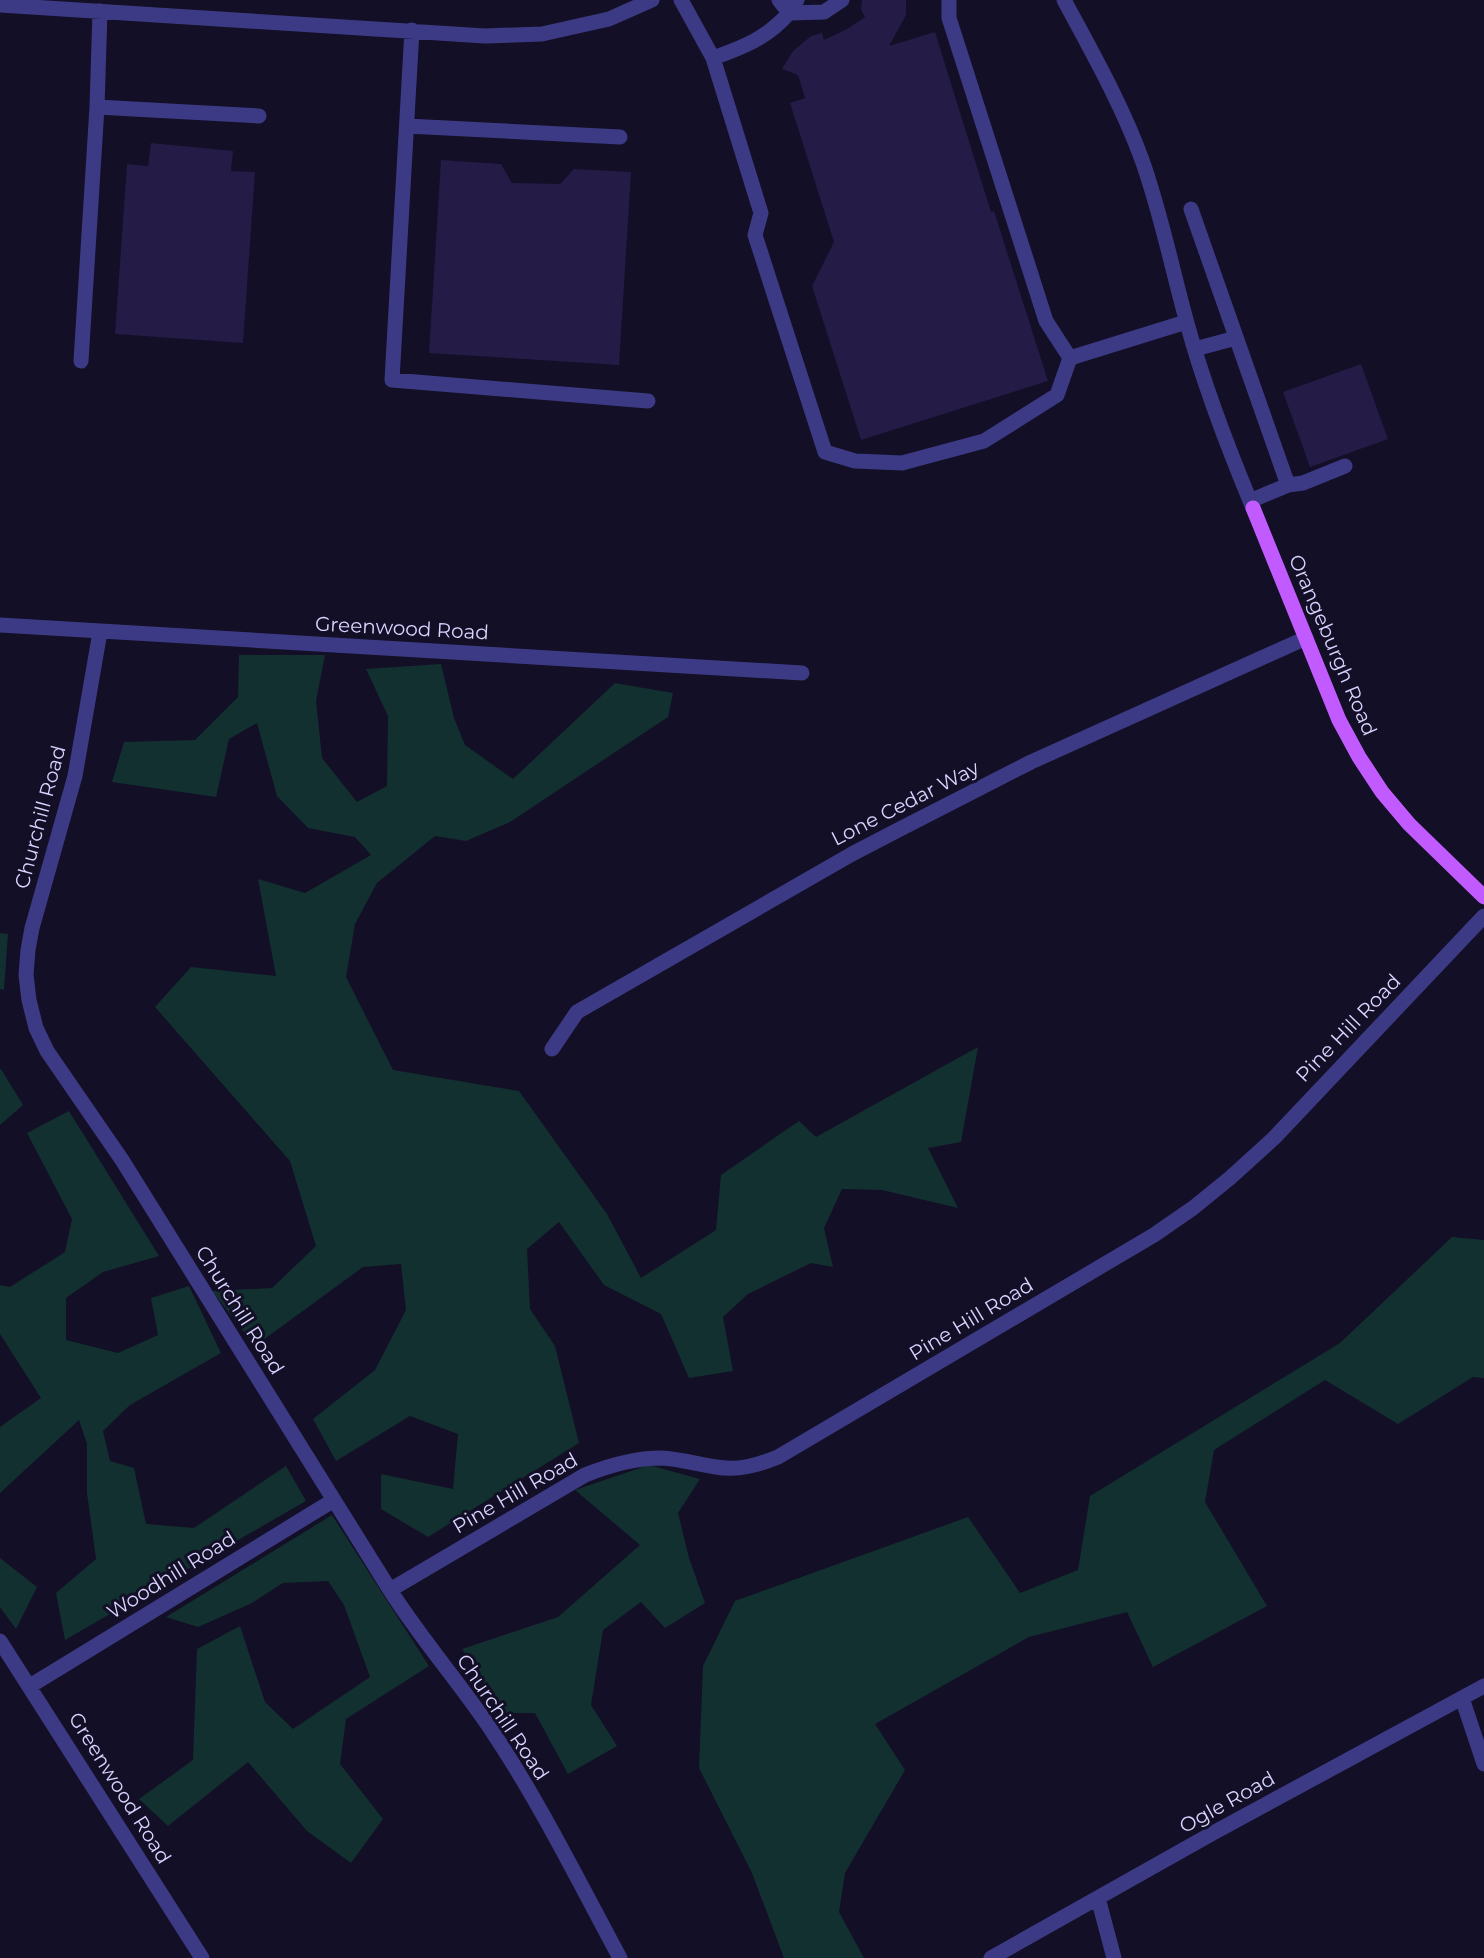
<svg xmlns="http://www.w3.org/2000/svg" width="1484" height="1958" font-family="Montserrat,sans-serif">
	<rect width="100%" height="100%" fill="#130f26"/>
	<path fill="#12302f" d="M239,655H325L316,701L322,758L357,802L387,786L388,716L366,669L441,664L454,718L465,745L513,779L615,683L673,693L668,717L510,822L466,841L435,836L377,883L355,924L346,977L393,1070L519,1091L607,1214L641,1278L716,1230L721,1175L799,1121L816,1137L978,1047L961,1142L928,1148L958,1208L882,1190L842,1189L824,1228L833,1267L811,1263L748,1294L723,1317L733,1371L689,1378L661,1314L604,1285L559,1222L527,1249L530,1309L555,1346L579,1443L428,1537L381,1509V1474L453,1489L458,1434L410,1416L336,1461L313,1419L375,1370L406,1310L401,1264L363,1267L255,1346L212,1291L272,1288L316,1246L290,1161L155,1007L191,967L276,976L258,879L305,893L371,855L355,837L308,828L277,796L257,723L229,739L216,797L112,782L124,742L195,740L238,697Z
		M0,933L8,934L4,990L0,989Z
		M1,1069L23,1105L0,1125V1070Z
		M69,1111L159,1256L103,1272L66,1298V1340L118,1353L158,1335L151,1298L189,1286L221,1353L130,1405L103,1431L110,1461L134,1468L146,1524L194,1528L286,1466L306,1501L65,1640L56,1593L96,1559L87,1493V1444L79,1420L0,1493V1427L41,1398L0,1334V1285L10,1287L65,1252L72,1219L27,1133Z
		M1452,1237L1484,1240V1378L1473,1377L1398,1424L1325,1380L1214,1450L1205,1502L1267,1606L1153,1667L1127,1612L1029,1637L875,1724L905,1770L845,1873L839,1912L864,1958H784L752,1873L699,1768L703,1666L735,1601L968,1517L1020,1593L1078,1570L1090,1496L1340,1343Z
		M649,1465L700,1479L678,1513L689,1558L705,1603L665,1628L641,1602L603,1630L591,1705L617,1746L568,1774L535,1713H502L462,1649L558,1617L640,1545L575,1490Z
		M332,1515L429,1666L346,1719L340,1764L383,1819L351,1863L307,1831L248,1762L168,1826L139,1799L193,1760L197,1649L240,1626L265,1702L293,1729L370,1677L344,1605L328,1581L283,1583L250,1604L198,1627L166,1617Z
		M0,1558L37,1587L16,1629L0,1607Z"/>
	<path fill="#241b47" d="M862,0H906V15L889,46L935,32L991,212L994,211L1048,381L861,440L812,286L834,242L790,103L805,98L798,75L782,69L793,51L811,36L822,33L824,40L847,29L865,17L861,10Z
		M151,143L233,151L231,171L255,172L243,343L115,334L127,164L148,166Z
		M441,160L501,164L512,183L560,184L574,169L631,172L619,365L429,353Z
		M1361,364L1388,439L1310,467L1283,392Z"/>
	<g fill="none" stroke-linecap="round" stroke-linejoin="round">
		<path stroke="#3d3a85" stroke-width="15" d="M681,0L713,58L761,213L755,235L825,452L855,461L902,463L984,441L1057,395L1070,358
			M779,0L789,13L797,0
			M949,0V18L1046,321L1070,358
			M1064,0C1092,52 1122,105 1142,160C1161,213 1172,269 1187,323C1204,386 1228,448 1253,508
			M0,5L485,36L542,34L609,19L652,0
			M412,30L392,380L648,401
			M713,58C744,47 767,38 789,13L824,12L842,0
			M97,107L259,116
			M407,126L620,137
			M1191,209L1288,485L1303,483L1345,466
			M1195,349L1236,338
			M1070,358L1186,322
			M81,361L97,107L100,11
			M1250,501L1288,485
			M0,625L802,673
			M100,632L75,776L32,928L28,950L26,975L29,1000L36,1028L47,1051L122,1160L390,1590C421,1639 460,1683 492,1731C540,1803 579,1882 620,1958
			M552,1049L577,1012L852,854L900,829L1031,762L1306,638
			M390,1590L585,1475C610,1465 634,1458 661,1458C680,1459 697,1464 716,1467C738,1471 758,1465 778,1457L1154,1235L1193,1208L1230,1178L1274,1138L1484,916
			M0,1641L202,1958
			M30,1686L334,1500
			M1462,1698L1484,1764
			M1098,1898L1114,1958
			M991,1958L1213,1833L1484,1686"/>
		<path stroke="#c25bff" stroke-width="15" d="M1253,508L1339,720L1359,757L1382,792L1409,824L1484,897"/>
	</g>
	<g text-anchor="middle" stroke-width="6" stroke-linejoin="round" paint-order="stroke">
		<g font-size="20" fill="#d9d4ff" stroke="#130f26">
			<text transform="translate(402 628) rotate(3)" y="7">Greenwood Road</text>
			<text transform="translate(1333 645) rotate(67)" y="7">Orangeburgh Road</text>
			<text transform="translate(905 803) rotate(-27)" y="7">Lone Cedar Way</text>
			<text transform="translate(40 817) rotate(-75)" y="7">Churchill Road</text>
			<text transform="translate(1348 1028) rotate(-46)" y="7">Pine Hill Road</text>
			<text transform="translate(240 1310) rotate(58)" y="7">Churchill Road</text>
			<text transform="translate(971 1319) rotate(-31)" y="7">Pine Hill Road</text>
			<text transform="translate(515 1493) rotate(-30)" y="7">Pine Hill Road</text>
			<text transform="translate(171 1575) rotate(-32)" y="7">Woodhill Road</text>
			<text transform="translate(503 1717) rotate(56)" y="7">Churchill Road</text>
			<text transform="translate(120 1788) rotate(58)" y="7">Greenwood Road</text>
			<text transform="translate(1227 1802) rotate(-29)" y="7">Ogle Road</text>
		</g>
	</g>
</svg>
